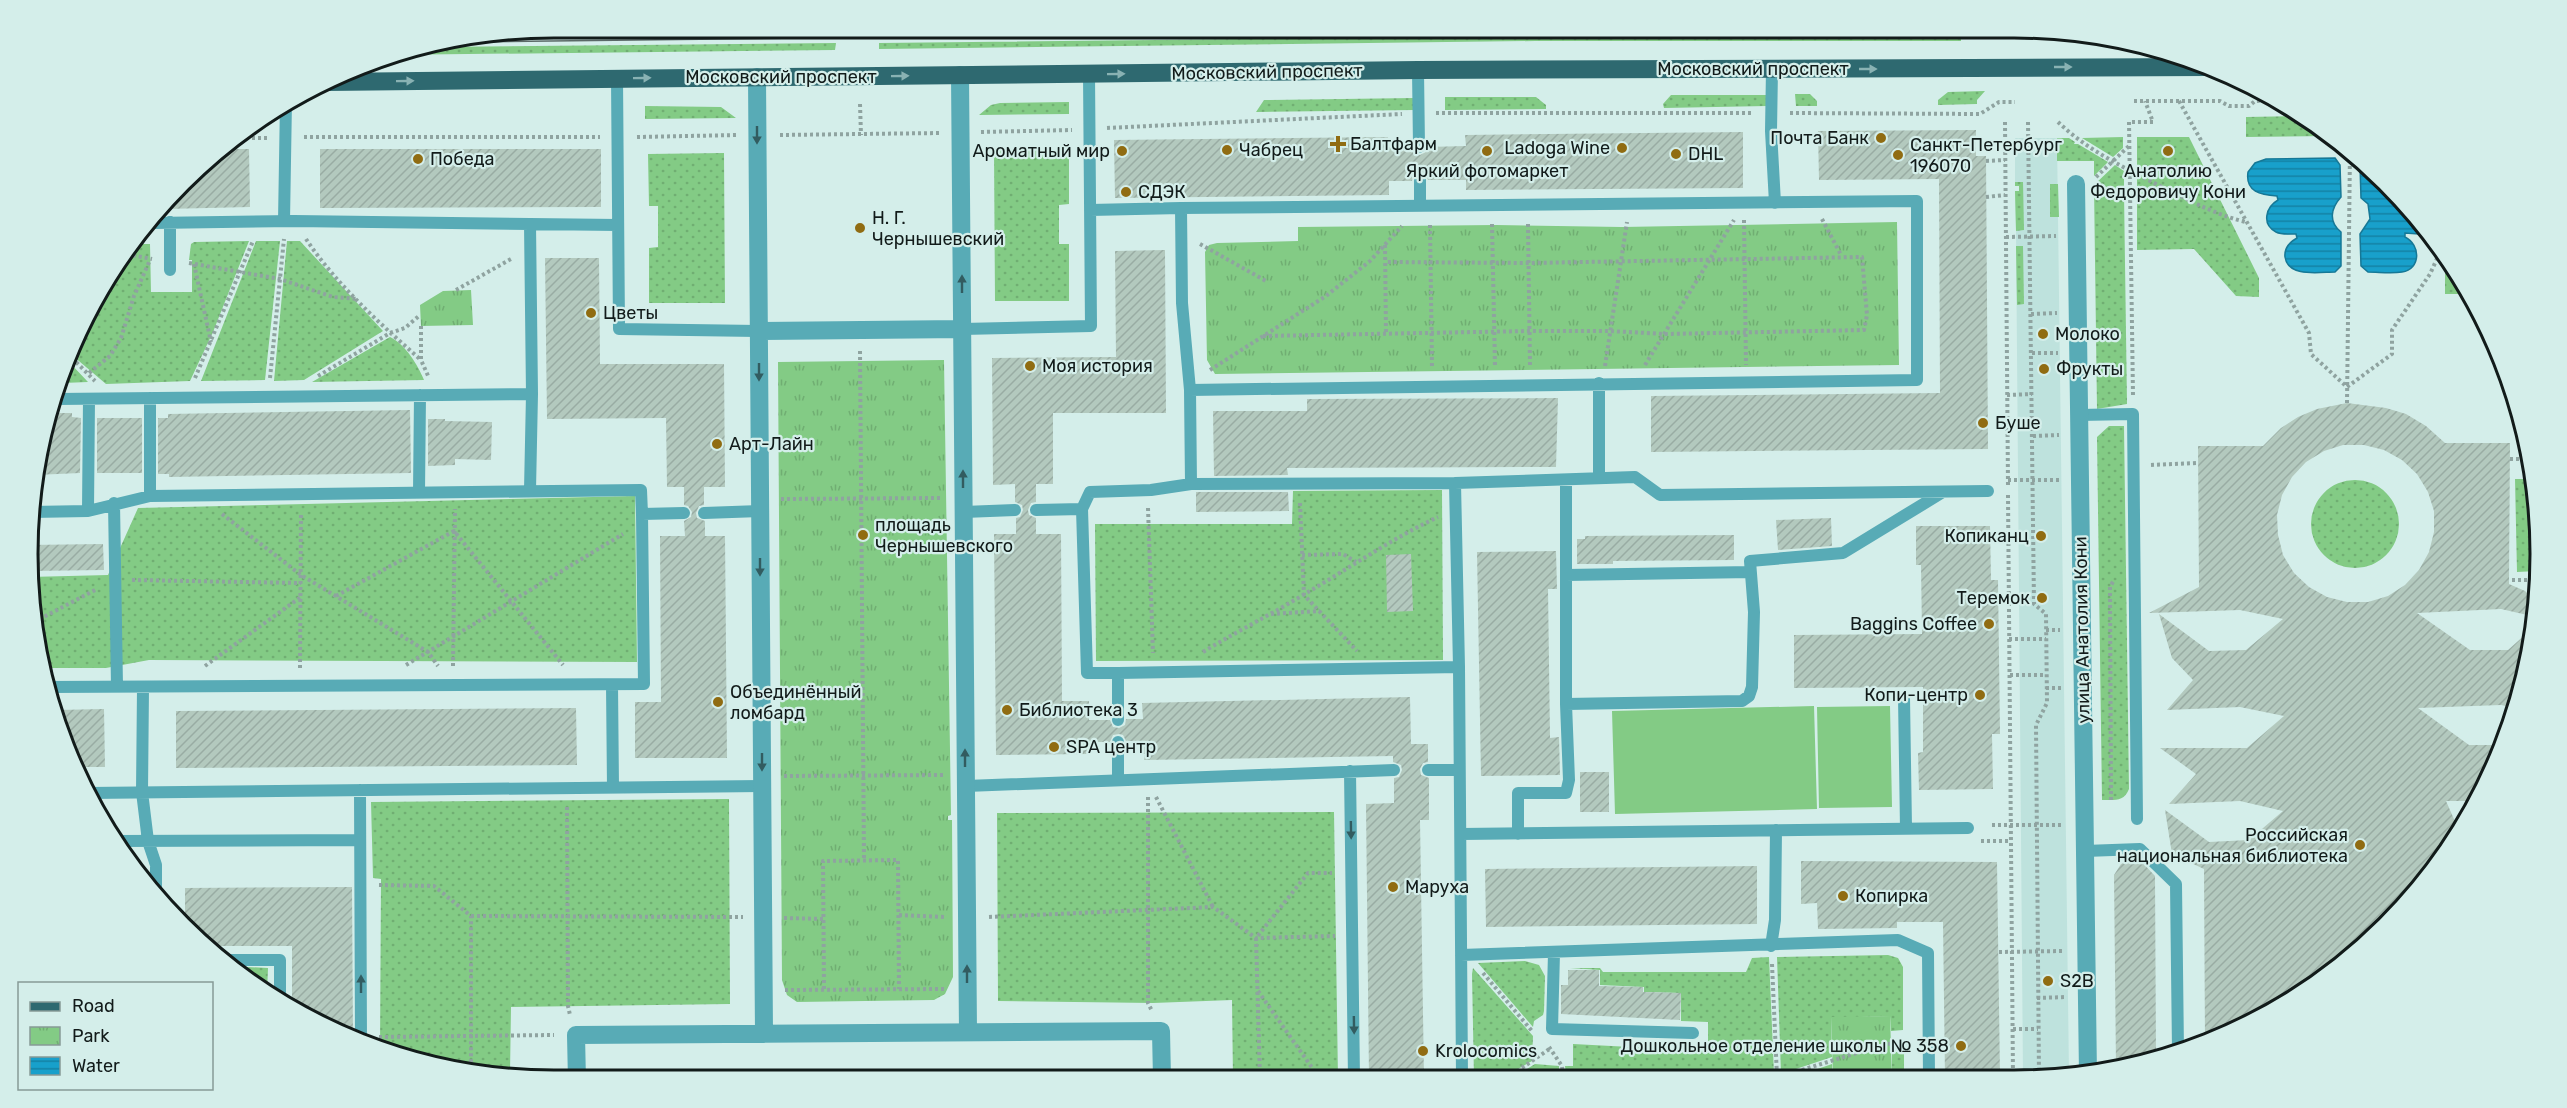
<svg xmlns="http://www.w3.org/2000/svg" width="2567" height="1108" font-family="Rubik,sans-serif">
	<defs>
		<pattern id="grass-dots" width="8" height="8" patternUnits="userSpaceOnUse" patternTransform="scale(1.5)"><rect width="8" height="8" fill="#83cb85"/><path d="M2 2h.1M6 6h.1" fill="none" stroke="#70ae72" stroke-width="1.8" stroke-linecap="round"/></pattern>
		<pattern id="park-tufts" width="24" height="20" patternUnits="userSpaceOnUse" patternTransform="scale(1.5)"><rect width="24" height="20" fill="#83cb85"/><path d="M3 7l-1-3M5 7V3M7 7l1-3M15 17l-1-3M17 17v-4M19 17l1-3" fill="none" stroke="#70ae72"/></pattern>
		<pattern id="water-rules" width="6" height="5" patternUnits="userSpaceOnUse" patternTransform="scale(1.5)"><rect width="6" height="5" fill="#18a0cb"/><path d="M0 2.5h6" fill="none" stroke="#1482a4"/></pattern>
		<pattern id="building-hatch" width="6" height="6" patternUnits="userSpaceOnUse" patternTransform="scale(1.5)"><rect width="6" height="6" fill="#b3c9be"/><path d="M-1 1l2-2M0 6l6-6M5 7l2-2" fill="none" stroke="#99aca3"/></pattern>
	</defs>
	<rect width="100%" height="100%" fill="#d4eeea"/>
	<path fill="#bee2dd" d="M2015,138H2057L2069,1076L2023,1077L2016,231L2015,191H2019V186H2015Z"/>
	<path fill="url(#grass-dots)" d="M1961,31V41H1535L879,49V43Z
		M836,43L835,50L384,55L434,47Z
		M1985,91L1977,100V104L1938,105V100L1948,92Z
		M1795,94H1810L1817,101V106H1796Z
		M1671,95H1767V106L1664,108L1663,104Z
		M1445,97H1536L1546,105V109L1445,110Z
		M1414,98V110L1256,112L1264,100Z
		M1069,102V114L979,115L991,105L1000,103Z
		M645,106L721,107L736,118L645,119Z
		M2302,116L2330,136L2246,137V117Z
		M2123,137V148L2113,157L2082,138Z
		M2137,137H2189L2259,278V297L2236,296L2194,249L2137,250Z
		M2057,138H2069L2075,142L2074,144H2078L2108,162L2094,176V161H2057Z
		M994,150H1069V204L1059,205V244H1069V301H995Z
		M724,153L725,303H649V248L658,247V206H649L648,154Z
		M2115,165L2124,171V188H2121V191L2124,192L2127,404L2097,409L2094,185Z
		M2015,182H2023L2024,230L2016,231L2015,191H2019V186H2015Z
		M2050,184H2058L2059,217H2050Z
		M249,241L213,332L190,381L106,384L73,356L98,290L136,244H150L151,292H192V260H189L191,244L194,242Z
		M256,241H280L265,380L201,381Z
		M287,241H300L383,331L304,380L274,381Z
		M2016,246H2023L2024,304L2017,305Z
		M2450,263L2468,293V294H2445V274Z
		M390,337C405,344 418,365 424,380L312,382Z
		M70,363L88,382L63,383Z
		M2109,426H2124L2129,789C2124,802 2114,800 2102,800L2097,437Z
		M2515,479H2532L2539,520L2537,571L2517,572Z
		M2311 524a44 44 0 1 1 88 0a44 44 0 1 1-88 0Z
		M1442,490L1443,660L1096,661L1095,524H1292L1293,491Z
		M635,496L637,662L149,660L106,668H41L37,656L29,577L108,575L138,508Z
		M729,799L730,1004L511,1007L510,1074L380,1051L381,879L373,878L371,802Z
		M1334,812L1338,1079H1233L1232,1000L1153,1003L998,1001L997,813Z
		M1888,955L1898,958L1903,967V1030L1891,1031L1890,1016L1831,1018L1832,1057L1781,1074L1777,957Z
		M1769,957L1774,1074L1566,1075L1565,1066H1573V1044L1708,1051V1022L1681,1021V993L1644,992V987L1600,985V970L1570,968H1600L1603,972H1746L1752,958Z
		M1525,961L1539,965L1545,976L1544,1011L1543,1015L1534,1021L1533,1027L1478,963Z
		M229,966L268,968L267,994Z
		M1473,968L1533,1036L1532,1061L1502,1078H1474L1472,974Z
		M1892,1052H1904V1077H1892Z
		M1535,1064L1559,1066V1078H1512Z
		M1832,1064L1833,1077H1794Z"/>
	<path fill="url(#park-tufts)" d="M1897,222L1899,365L1215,374L1207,360L1205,252L1209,245L1217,243L1298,241V227L1496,225L1622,227Z
		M471,290L473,325L421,326L420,305L443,291Z
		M944,360L951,815L948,816V820H952L953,977L945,994L934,1000L797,1002L787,995L782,980L778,362Z
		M1890,1016L1892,1077H1833L1831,1017Z"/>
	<path fill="#83cb85" d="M1814,706L1817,809L1615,814L1612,711Z
		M1890,706L1892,807L1819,808L1817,707Z"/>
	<path fill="url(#water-rules)" stroke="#167896" stroke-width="1.5" d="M2335,158L2340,165L2341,197C2331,208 2328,222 2341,232V266L2335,272C2320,272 2288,278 2285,257C2284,248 2290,242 2297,238L2296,234C2290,234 2282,235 2276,232C2261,224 2266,207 2278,200L2277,196C2261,195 2245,192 2248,172L2255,163L2266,159Z
		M2365,162L2428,230L2419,234L2405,233V237C2421,245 2421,269 2402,272C2391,274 2379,272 2368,272L2361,266L2360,234L2370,219L2368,204L2361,198L2360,165Z"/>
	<path fill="url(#building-hatch)" fill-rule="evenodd" d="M1976,130V156H1986L1988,449L1651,452V396L1940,393L1939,179L1819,180L1818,131Z
		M1743,132V188L1466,190V180H1428L1425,173L1419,172L1413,175L1412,181H1389V195L1115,198L1114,140L1388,137L1389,147H1411L1414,154L1420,155L1426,152L1427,147L1466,146L1465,135Z
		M218,149H249L250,207L165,209L207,158Z
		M320,149H601V207L320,208Z
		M1165,250L1166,413H1053V484H1036V502L1031,503L1028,510L1029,515L1036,518V534H1061L1062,701H1089V720H1110L1113,727L1119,728L1125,725L1126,719H1143L1142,703L1410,697L1411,744H1428V762L1423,763L1420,769L1421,775L1429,778V820H1420L1424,1078L1369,1079L1366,804L1394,803V778L1399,777L1402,770L1401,765L1393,762V756L1144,760L1145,754H1140V741H1126L1123,735L1119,734L1113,735L1110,742H1090L1089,754L996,755L994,534H1016V518L1020,517L1023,510L1022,505L1015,502V484L993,485L992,358L1116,357L1115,251Z
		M545,258H599L600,364H724L725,487H704V505L699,506L696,513L697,518L705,521V536H725L727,758H635V702H661L660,536H685L684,521L691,517L692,512L688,506L684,505V487H667L666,418L547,419Z
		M1558,398L1556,467L1287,468L1288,475L1214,476L1213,411H1307V399Z
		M2347,403L2386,408L2406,414L2426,426L2445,443H2510L2509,584L2525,591L2536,602V617L2501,609L2417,613L2470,650H2508L2535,626L2516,708L2501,705L2418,708L2469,745H2501L2471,801H2446L2457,826L2431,875L2334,972L2215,1041L2205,1043L2204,869L2172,854L2165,810L2209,842L2249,840L2283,811L2240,801L2169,804L2196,774L2160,748H2247L2284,716L2240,707L2167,710L2193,680L2172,658L2159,614L2209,651L2246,650L2283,619L2240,610L2149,613L2199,587L2198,446H2263L2281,428L2298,417L2317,409ZM2343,445H2364L2384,450L2402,460L2417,474L2428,492L2434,511V532L2429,552L2419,570L2405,585L2388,596L2368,602H2347L2327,597L2309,587L2294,573L2283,555L2278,535L2277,515L2282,495L2292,477L2306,462L2324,451Z
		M410,410L411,473L169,477V474H158V418H168V414Z
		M52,413H72V417L81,418L80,473L35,475L37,452Z
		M97,418H142V473H97Z
		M428,419H445V421L492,422L491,460L455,459V465L428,466Z
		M1196,492H1288L1289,511L1196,512Z
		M1831,518L1832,546L1778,550L1776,520Z
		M1916,526H1990L1991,580H1998L2000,734H1992L1993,789L1919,790L1918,753L1923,752V687L1794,688V635L1922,634L1921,565H1916Z
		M1734,535V560L1613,561V564H1577V539H1585V536Z
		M103,544L104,570L29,571L28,545Z
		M1556,551L1557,589H1548L1550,738L1559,737L1560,775L1481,776L1477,552Z
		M1411,554L1413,611L1387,612L1386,555Z
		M576,708L577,765L176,768V711Z
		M104,709L105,767H79L57,710Z
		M1580,772H1609V812H1580Z
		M2134,858L2139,859L2155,876L2156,1057L2116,1067L2114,875L2121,864Z
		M1801,861L1997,862L2000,1077H1945L1943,922H1897V928L1818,929L1817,903L1801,904Z
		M1757,866V924L1486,927L1485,869Z
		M352,887L353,1039L292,1011V946H203L185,924V888Z
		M1568,970H1599V986L1643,987V992L1681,993L1680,1020L1561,1014V985H1568Z"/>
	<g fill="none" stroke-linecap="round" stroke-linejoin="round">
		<path stroke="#8fa3a0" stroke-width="4" stroke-dasharray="3 3" stroke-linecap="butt" d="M2134,101H2220L2229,106H2249L2255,101L2281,100
			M2179,101L2309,333L2311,354L2347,387L2392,354V330L2430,274L2441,250
			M860,104L861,135
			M1436,113H1753
			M1790,113L1980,114L1999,102H2015
			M2005,122L2008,485
			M2028,122L2034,604L2046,614L2047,703L2036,725L2039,1077
			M2058,122C2088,151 2127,169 2164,188C2191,201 2216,215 2246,222
			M1107,128L1402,114
			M981,132L1072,130
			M780,135L940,133
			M304,137H600
			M637,137L738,135
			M234,138H267
			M1986,161L2005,160
			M2096,177L2129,146
			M1986,197L2005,195
			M1822,219L1841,255
			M1744,220L1746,365
			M1492,224L1495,366
			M1528,224L1530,366
			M1430,225L1432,367
			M2006,237L2056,236
			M306,239C336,284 380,324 421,360
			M1200,244L1266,281
			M1385,245L1386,334
			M127,254L152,259
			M189,263L280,279L333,297L358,299
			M194,264L211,342
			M456,290L511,259
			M2031,314L2057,313
			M421,326V360L429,378
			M1263,336L1529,331H1610L1665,334L1864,330L1867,315L1862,257L1529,263L1385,262
			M860,351L864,860
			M2032,353H2058
			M72,358L95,381
			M1645,365L1734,220
			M1605,366L1627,222
			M1210,370L1326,296L1370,261L1402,226
			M89,373L110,356L121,338L134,296L150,260
			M318,376L390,333L405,328L420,315
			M195,378L253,241
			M270,378L284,239
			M2007,395L2032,394
			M2133,395L2129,122H2153L2145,101
			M2347,403L2350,150
			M2033,436L2059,435
			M2510,459H2529
			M2151,465L2198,463
			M2008,480H2059
			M2008,495L2013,1077
			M781,499L942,498
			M1300,503L1304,595L1357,651
			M1148,508L1153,653
			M222,514L301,575L428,652L438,666
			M1302,555L1343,554L1356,562
			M132,580L301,583
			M2512,580H2537
			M336,596L454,531L563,665
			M1271,614L1320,611
			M34,622L97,589
			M2046,630H2060
			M2009,639H2046
			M1203,652C1236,632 1270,615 1303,595C1348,569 1391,539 1438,517
			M406,665L623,534
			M205,666L301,597
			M453,666L455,509
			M300,668L301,514
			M2010,675H2046
			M2521,677H2523
			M2046,688H2061
			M784,776L945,775
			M1148,797V1003L1152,1011
			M1156,797L1213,907
			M2111,800L2110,587L2114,580
			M567,807L568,1006L570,1015
			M1992,825H2064
			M1981,841H2010
			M379,885L434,886L471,916V1067
			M899,915L946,917
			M471,916L743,917
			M989,917L1213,907L1256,938L1335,936
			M784,918L824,919
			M1999,952L2064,951
			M1772,964L1777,1077
			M1483,973L1532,1031
			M824,989L823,861L898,860L899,989
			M785,990L946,989
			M1258,991L1320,1079
			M2037,998L2067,997
			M2013,1029H2038
			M379,1037L554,1035
			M1549,1047L1562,1066L1563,1078
			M1779,1077L1886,1044L1911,1043
			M1507,1078L1551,1048
			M1260,1079L1256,938L1308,873H1332"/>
		<path stroke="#58abb6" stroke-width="12" d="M1772,69L1771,131L1775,203
			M1418,70L1419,147
			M617,78L619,329L758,331
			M1420,180V205
			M1090,210L1181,208
			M284,221L286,101
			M170,222V270
			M153,223L294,221L618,225
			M962,329L1091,326L1089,74
			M1599,383V478
			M150,398V496
			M57,399L532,394L530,224
			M2079,415L2133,414L2137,819
			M1566,480V575L1751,572
			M1191,484L1455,483
			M530,490L532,394
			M419,492L420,395
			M114,503L117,686
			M1036,510L1082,509
			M88,511L89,399
			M31,512L88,511L150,496L641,490L642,514L684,513
			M964,512L1015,510
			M704,513L760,511
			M1566,575V704L1742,701L1749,696L1752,687L1754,612L1750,561L1843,553L1943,492
			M1118,673L1459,667
			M612,685L613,788
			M48,687L644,684L642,514
			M143,688L142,792L148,841L156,865V888
			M1904,697L1906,828
			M1118,720V673H1087L1082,509L1090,492L1151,490L1191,484L1190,390L1182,303L1181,208L1917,201V380L1190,390
			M1428,770H1459
			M1350,771L1354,1079
			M1118,780V742
			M966,786L1394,770
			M360,790L361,1043
			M88,793L762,786
			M1461,834L1968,828
			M1518,834V793H1566L1569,780L1566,704
			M117,841L360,840
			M2085,851L2140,849L2176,884L2178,1051
			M1771,946L1775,920L1776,830
			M1554,953L1552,1029L1693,1033
			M1461,955L1898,940L1928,953L1929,1077
			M220,960H280V1003
			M1462,1078L1459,667L1455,483L1635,477L1660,495L1988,491"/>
		<path stroke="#58abb6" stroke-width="18" d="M960,75L968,1032
			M757,77L764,1034
			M2076,184L2088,1075
			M758,331L962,329
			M577,1081L576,1035L1161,1031L1162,1079"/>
		<path stroke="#2e6970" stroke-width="18" d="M326,82L1418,70L2208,67"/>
		<path stroke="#5b6a68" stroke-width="1.5" d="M463,42L1760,27"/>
	</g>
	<defs><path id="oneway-solid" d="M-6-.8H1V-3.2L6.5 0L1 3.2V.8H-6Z" transform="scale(1.5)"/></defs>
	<g fill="#89b2b3">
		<use href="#oneway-solid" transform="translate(2063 67)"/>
		<use href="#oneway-solid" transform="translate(1868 69)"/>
		<use href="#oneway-solid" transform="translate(1116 74) rotate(-1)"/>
		<use href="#oneway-solid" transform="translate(900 76) rotate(-1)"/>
		<use href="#oneway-solid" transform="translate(642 78) rotate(-1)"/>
		<use href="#oneway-solid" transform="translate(405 81) rotate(-1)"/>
	</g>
	<g fill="#325c60">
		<use href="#oneway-solid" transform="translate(757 135) rotate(90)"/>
		<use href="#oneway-solid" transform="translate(962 284) rotate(-90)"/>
		<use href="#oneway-solid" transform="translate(759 372) rotate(90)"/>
		<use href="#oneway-solid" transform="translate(963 479) rotate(-90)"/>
		<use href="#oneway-solid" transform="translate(760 567) rotate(90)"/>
		<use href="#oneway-solid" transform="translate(965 758) rotate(-90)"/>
		<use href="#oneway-solid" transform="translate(762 762) rotate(90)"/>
		<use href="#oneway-solid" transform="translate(1351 830) rotate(89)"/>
		<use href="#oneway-solid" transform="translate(967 974) rotate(-90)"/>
		<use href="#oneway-solid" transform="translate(361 984) rotate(-90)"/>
		<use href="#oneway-solid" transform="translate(1354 1025) rotate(89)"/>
	</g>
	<g fill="#906c12" stroke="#d4eeea" stroke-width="2">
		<circle cx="1881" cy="138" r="6"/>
		<path d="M1335 135h6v6h6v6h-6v6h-6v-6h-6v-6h6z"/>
		<circle cx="1622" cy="148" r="6"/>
		<circle cx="1227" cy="150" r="6"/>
		<circle cx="1122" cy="151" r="6"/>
		<circle cx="1487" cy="151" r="6"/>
		<circle cx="2168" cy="151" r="6"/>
		<circle cx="1676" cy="154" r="6"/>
		<circle cx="1898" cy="155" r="6"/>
		<circle cx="418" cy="159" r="6"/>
		<circle cx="1126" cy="192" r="6"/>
		<circle cx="860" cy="228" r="6"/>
		<circle cx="591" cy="313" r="6"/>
		<circle cx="2043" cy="334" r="6"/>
		<circle cx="1030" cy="366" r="6"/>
		<circle cx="2044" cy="369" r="6"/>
		<circle cx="1983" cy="423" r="6"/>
		<circle cx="717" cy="444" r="6"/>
		<circle cx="863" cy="535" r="6"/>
		<circle cx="2041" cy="536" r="6"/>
		<circle cx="2042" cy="598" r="6"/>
		<circle cx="1989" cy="624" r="6"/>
		<circle cx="1980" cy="695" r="6"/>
		<circle cx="718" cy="702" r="6"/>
		<circle cx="1007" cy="710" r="6"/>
		<circle cx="1054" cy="747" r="6"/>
		<circle cx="2360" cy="845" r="6"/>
		<circle cx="1393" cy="887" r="6"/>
		<circle cx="1843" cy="896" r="6"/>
		<circle cx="2048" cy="981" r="6"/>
		<circle cx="1961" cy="1046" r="6"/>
		<circle cx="1423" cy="1051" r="6"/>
	</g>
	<g text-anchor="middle" stroke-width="4.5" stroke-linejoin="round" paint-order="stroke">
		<g font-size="18" fill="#121b1a" stroke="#d4eeea">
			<text x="1753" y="75">Московский проспект</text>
			<text transform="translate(1267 72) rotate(-1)" y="6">Московский проспект</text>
			<text x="781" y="83">Московский проспект</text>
			<text transform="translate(2082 630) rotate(-91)" y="6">улица Анатолия Кони</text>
		</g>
		<g font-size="18" fill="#121b1a" stroke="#d4eeea" text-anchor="start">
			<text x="1869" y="144" text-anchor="end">Почта Банк</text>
			<text x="1350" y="150">Балтфарм</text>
			<text x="1910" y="151">Санкт-Петербург<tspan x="1910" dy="21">196070</tspan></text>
			<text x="1610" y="154" text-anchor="end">Ladoga Wine</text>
			<text x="1239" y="156">Чабрец</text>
			<text x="1110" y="157" text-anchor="end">Ароматный мир</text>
			<text x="1688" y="160">DHL</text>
			<text x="430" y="165">Победа</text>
			<text x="1487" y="177" text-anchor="middle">Яркий фотомаркет</text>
			<text x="2168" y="177" text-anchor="middle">Анатолию<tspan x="2168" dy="21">Федоровичу Кони</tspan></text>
			<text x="1138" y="198">СДЭК</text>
			<text x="872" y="224">Н. Г.<tspan x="872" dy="21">Чернышевский</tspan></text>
			<text x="603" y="319">Цветы</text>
			<text x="2055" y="340">Молоко</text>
			<text x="1042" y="372">Моя история</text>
			<text x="2056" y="375">Фрукты</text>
			<text x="1995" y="429">Буше</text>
			<text x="729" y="450">Арт-Лайн</text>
			<text x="875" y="531">площадь<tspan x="875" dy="21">Чернышевского</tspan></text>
			<text x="2029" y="542" text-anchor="end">Копиканц</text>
			<text x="2030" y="604" text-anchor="end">Теремок</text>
			<text x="1977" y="630" text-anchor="end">Baggins Coffee</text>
			<text x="730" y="698">Объединённый<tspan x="730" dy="21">ломбард</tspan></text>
			<text x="1968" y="701" text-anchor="end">Копи-центр</text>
			<text x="1019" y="716">Библиотека 3</text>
			<text x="1066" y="753">SPA центр</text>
			<text x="2348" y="841" text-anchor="end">Российская<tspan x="2348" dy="21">национальная библиотека</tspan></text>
			<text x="1405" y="893">Маруха</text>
			<text x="1855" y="902">Копирка</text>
			<text x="2060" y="987">S2B</text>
			<text x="1949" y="1052" text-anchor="end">Дошкольное отделение школы № 358</text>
			<text x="1435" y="1057">Krolocomics</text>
		</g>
	</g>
	<path d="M0 0H2567V1108H0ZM554 38H2014A516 516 0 0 1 2530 554V554A516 516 0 0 1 2014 1070H554A516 516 0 0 1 38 554V554A516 516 0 0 1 554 38Z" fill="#d4eeea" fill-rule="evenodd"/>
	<path fill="none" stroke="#121b1a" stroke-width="3" d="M554 38H2014A516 516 0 0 1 2530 554V554A516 516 0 0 1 2014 1070H554A516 516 0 0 1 38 554V554A516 516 0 0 1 554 38Z"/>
	<rect x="18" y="982" width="195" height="108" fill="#d4eeea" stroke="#869a97" stroke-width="1.5"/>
	<rect x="30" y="1002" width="30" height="9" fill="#2e6970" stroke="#869a97" stroke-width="1.5"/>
	<text x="72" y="1012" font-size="18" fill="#121b1a">Road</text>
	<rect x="30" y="1027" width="30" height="18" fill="url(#park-tufts)" stroke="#869a97" stroke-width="1.5"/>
	<text x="72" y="1042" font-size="18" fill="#121b1a">Park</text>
	<rect x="30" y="1057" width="30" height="18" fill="url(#water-rules)" stroke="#869a97" stroke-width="1.5"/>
	<text x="72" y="1072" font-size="18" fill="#121b1a">Water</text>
</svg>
